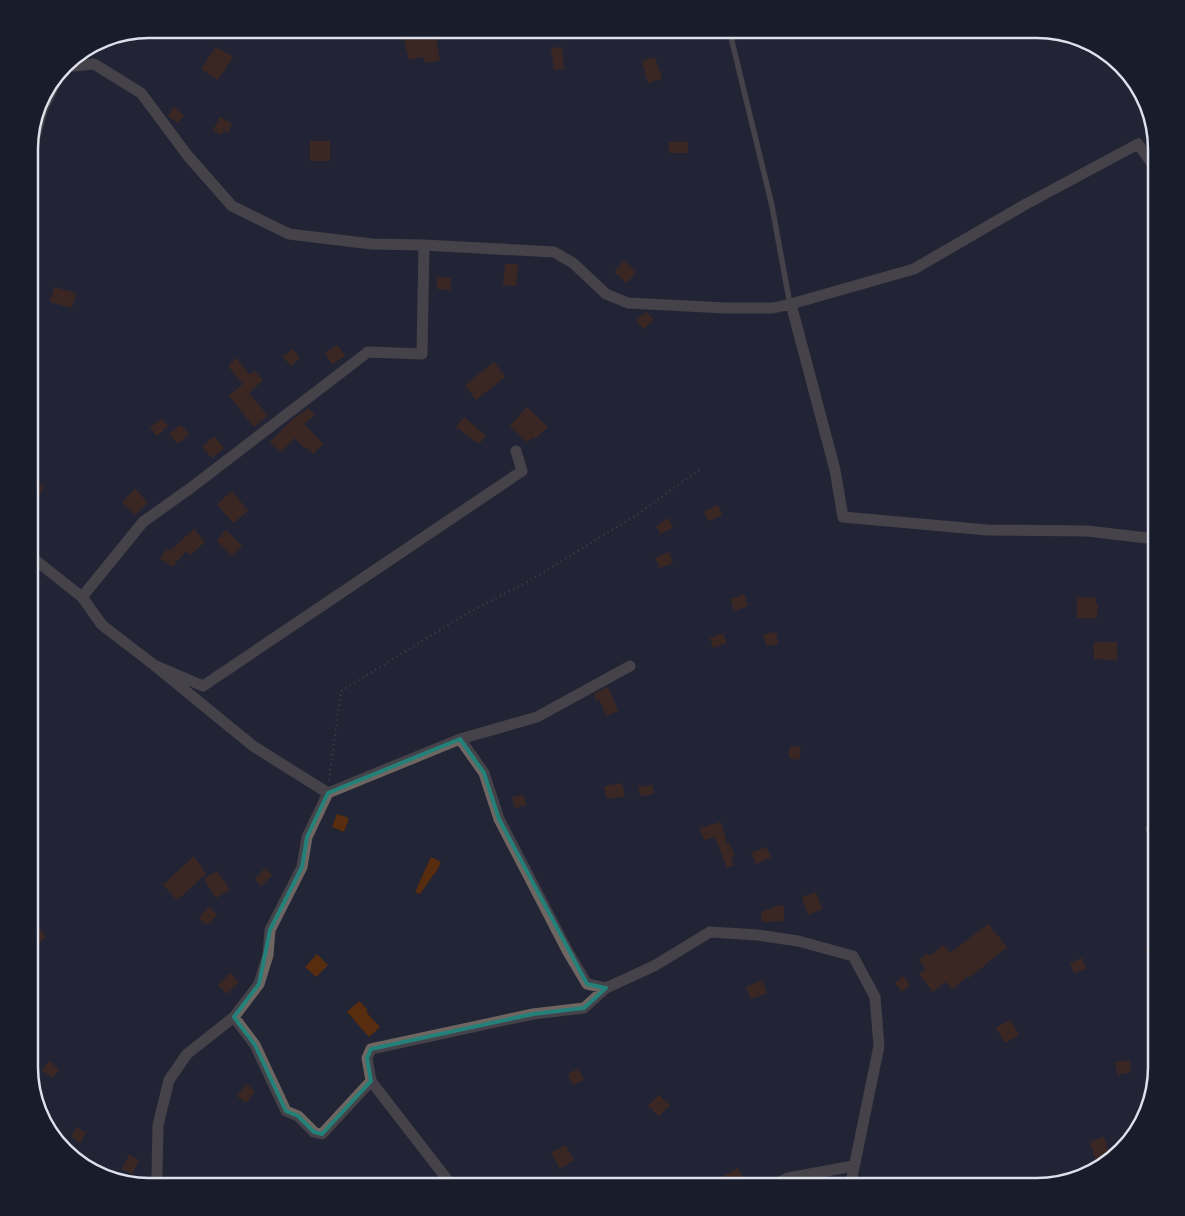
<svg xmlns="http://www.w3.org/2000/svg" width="1185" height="1216" font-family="'PT Sans',sans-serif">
	<rect width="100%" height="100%" fill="#222535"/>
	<path fill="#582c0e" d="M434,29L440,60L425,63L424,57L409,60L403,35Z
		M216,47L233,57L218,80L201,69Z
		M562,47L564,69L554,70L551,48Z
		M655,57L662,79L648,83L642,61Z
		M174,107L184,115L178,123L168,116Z
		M220,117L232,124L228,133L224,130L221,135L213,130Z
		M310,141H330V161H310Z
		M669,142H688V153H669Z
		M624,261L636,272L627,283L614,272Z
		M505,264H518L516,286L503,285Z
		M437,277L451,278L450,290L437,289Z
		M54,287L76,293L72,308L50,302Z
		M647,312L654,320L643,329L636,320Z
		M337,345L345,356L332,364L325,353Z
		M292,349L300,358L291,366L283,357Z
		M236,358L250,375L254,371L263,380L249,393L268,416L254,427L229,396L243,384L228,366Z
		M494,362L505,377L476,400L465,385Z
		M527,407L548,427L535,439L533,437L527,442L510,426Z
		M308,408L315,415L304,424L323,444L313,454L306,447L305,449L295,438L281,452L270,442L293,419Z
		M464,417L486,436L479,444L456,427Z
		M161,419L168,426L157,436L150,428Z
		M181,425L189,434L178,444L169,434Z
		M214,436L224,448L212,458L202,447Z
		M29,477L44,487L37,498L29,493Z
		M135,489L148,503L135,515L122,502Z
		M232,491L248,511L233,523L217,504Z
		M718,505L722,515L708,521L704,511Z
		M668,518L673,527L661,534L656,526Z
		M194,529L205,542L190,555L187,550L172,567L160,558L168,549L170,551Z
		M226,530L242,546L232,556L217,541Z
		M669,552L673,563L660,568L655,558Z
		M744,594L748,606L734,611L731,599Z
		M1077,597L1096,598V604H1098L1097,618H1077Z
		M776,632L778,644L766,646L764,634Z
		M723,633L727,643L713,648L710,638Z
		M1094,642H1117V660L1094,659Z
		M608,687L618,711L606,716L600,700L596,701L594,694Z
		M790,746L801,747L799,760L789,758Z
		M622,783L625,796L607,799L604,786Z
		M652,785L654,794L640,796L638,787Z
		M524,795L526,805L515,808L512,797Z
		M337,814L349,818L344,832L332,827Z
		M721,822L727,844L729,843L735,856L731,857L734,865L727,868L715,837L704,840L700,828Z
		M766,847L771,857L756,864L751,853Z
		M194,856L206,874L177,900L163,885Z
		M431,857L441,862L435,874H434L420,894L415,892Z
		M265,868L272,875L261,886L255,879Z
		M217,871L230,890L216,898L204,879Z
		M816,892L822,909L808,915L802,897Z
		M784,905V921L762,922L761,912L778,906Z
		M209,907L217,915L209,924H205L199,918Z
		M988,924L1007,947L969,978L968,976L952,989L946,982L933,992L919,974L926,969L919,960L928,953L930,956L943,945L950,953Z
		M38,926L46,937L37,945L29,934Z
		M1154,945L1156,951L1155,975L1145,949Z
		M317,954L328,965L316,977L305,967Z
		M1082,958L1086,969L1074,973L1070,963Z
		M230,973L239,982L227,994L218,985Z
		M903,976L910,985L902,992L895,983Z
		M762,980L767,993L751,999L746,987Z
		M359,1001L368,1010L366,1012L380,1027L369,1037L347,1012Z
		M1010,1020L1019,1035L1005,1043L996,1028Z
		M1129,1060L1131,1072L1118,1075L1115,1062Z
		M50,1061L59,1070L52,1078L42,1070Z
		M578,1069L584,1080L573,1085L568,1074Z
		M246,1084L255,1091L246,1103L237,1096Z
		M659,1095L670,1105L659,1116L648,1106Z
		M77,1127L86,1133L80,1143L71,1136Z
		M1104,1137L1111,1159L1097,1164L1090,1142Z
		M565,1145L574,1160L560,1169L551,1153Z
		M129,1155L139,1160L132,1174L122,1169Z
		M738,1168L745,1182L735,1187H720L716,1180Z
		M391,1177L395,1187H366V1186Z"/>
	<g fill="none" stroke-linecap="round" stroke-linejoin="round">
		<path stroke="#626573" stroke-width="2" stroke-dasharray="1 4" stroke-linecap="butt" d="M329,780L341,691L466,614L529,581L635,516L702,468"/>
		<path stroke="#6f6662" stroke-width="5.5" d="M729,29L772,206L789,299L791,304"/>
		<path stroke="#6f6662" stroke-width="11" d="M63,67L94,64L141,93L188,156L232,206L289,234L372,244L424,245L554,252L573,263L606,294L628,303L725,308H773L791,304L835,470L843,517L987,530L1087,531L1156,539
			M1144,98L1148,106
			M29,161L42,110L63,67
			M791,304L914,269L1026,204L1138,144L1156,169
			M29,555L82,597L102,625L154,665L253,746L328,793
			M82,597L143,522L192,487L368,352L422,354L424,245
			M154,665L203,686L522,471L516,451
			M460,739L484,773L499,819L568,952L587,984L606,988L654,966L710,932L758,935L798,941L853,956L875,997L879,1046L850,1187
			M1151,829H1156
			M234,1017L255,1045L286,1111L298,1116L314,1132L322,1134L371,1081
			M155,1187L157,1174L158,1125L169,1080L187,1054L234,1017L259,984L268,955L270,930L302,867L307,837L328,793L460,739L537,717L630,666
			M453,1187L371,1081L367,1058L371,1049L533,1014L584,1008L606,988
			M770,1187L788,1178L853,1166"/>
	</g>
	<path d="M0 0H1185V1216H0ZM460,739L484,773L499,819L587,984L606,988L584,1008L533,1014L371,1049L367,1058L371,1081L322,1134L314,1132L298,1116L286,1111L255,1045L234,1017L259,984L270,930L302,867L307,837L328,793Z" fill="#222535" fill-opacity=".55" fill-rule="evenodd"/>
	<path fill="none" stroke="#24817a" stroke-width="4" stroke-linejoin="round" d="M460,739L484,773L499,819L587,984L606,988L584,1008L533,1014L371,1049L367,1058L371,1081L322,1134L314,1132L298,1116L286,1111L255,1045L234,1017L259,984L270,930L302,867L307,837L328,793Z"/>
	<path d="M0 0H1185V1216H0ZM149 38H1037A111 111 0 0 1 1148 149V1067A111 111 0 0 1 1037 1178H149A111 111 0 0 1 38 1067V149A111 111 0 0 1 149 38Z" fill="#191c2b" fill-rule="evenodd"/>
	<path fill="none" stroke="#dee0eb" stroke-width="2.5" d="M149 38H1037A111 111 0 0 1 1148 149V1067A111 111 0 0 1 1037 1178H149A111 111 0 0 1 38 1067V149A111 111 0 0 1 149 38Z"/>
</svg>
